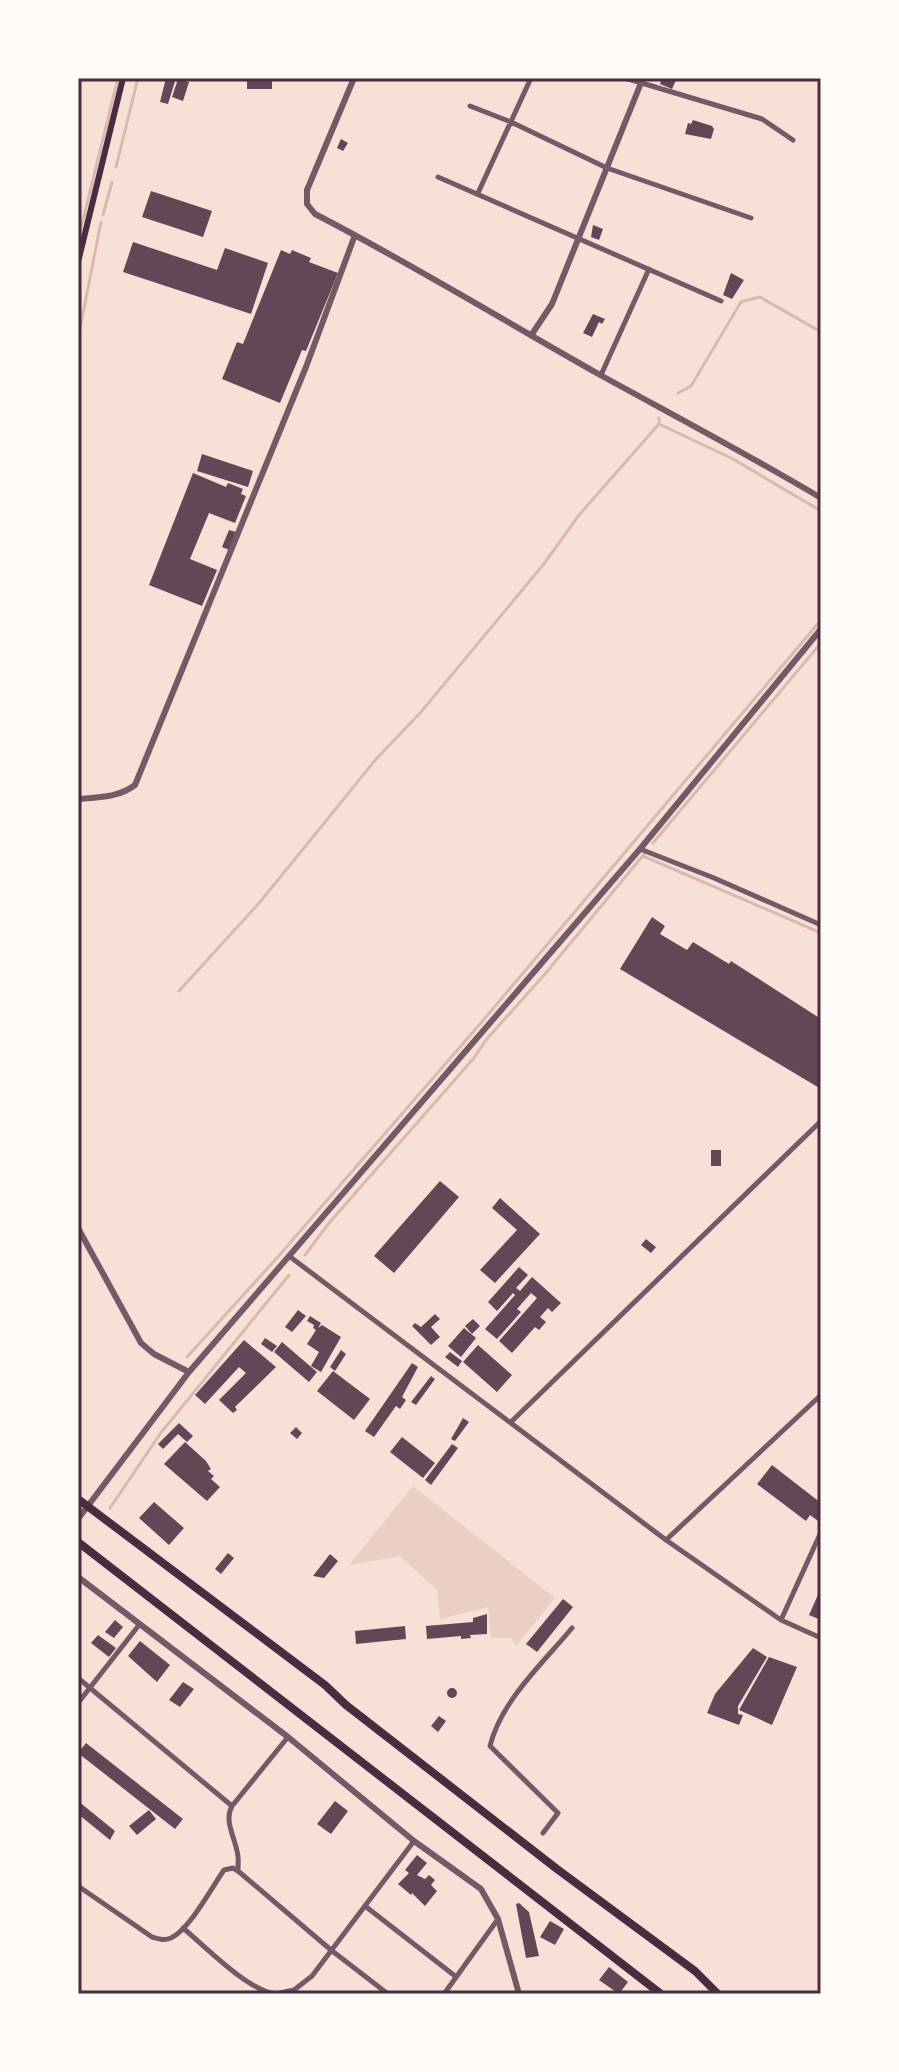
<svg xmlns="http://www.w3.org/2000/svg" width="899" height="2072" font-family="'PT Sans Narrow',sans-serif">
	<rect width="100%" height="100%" fill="#f7e1d7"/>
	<path fill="#ebcfc5" d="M413,1486L555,1598L516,1646L511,1638H491L488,1607L440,1619L437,1590L400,1556L349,1565Z"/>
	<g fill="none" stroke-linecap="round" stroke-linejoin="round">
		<path stroke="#dcb8b0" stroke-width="3" d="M116,167L138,78
			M103,215L112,182
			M78,240L118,78
			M78,339L101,222
			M678,393L691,386L741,302L760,297L821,332
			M659,424L733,459L821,511
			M653,843L821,643
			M643,856L821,933
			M179,991L260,902L377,758L421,712L543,565L579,515L659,424V418
			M305,1255L329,1223L474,1058L486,1040L545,974L645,853
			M187,1357L276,1259L480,1024L821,620
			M110,1508L160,1434L289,1275"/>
	</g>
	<path fill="#644757" d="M166,78H176L168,104L160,102Z
		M247,78H272V89H247Z
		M662,78H677L672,89L660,84Z
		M178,79L189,82L183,101L172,97Z
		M693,120L712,126L714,129L711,139L685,134L688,123L691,124Z
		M341,139L348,143L343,151L337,148Z
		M151,191L212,211L203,237L142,217Z
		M593,225L603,229L599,240L591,237Z
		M133,242L217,270L225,248L268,263L251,314L123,272Z
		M281,250L290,254L292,250L311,258L309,262L338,273L306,351L302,350L280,403L222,379L237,342L243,344Z
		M731,273L744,280L732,299L723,295Z
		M593,314L605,319L602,324L599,322L592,337L583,333Z
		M202,454L253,471L248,487L197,471Z
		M193,473L226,487L228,483L243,489L241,494L246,496L235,523L209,513L190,559L217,570L202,606L149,585Z
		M229,530L236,532L229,550L222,547Z
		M652,917L665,926L660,934L687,950L693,942L729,964L731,961L821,1019V1089L620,969Z
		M711,1150H721V1166H711Z
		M440,1181L459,1197L394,1273L374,1256Z
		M500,1198L540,1234L495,1283L480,1270L517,1230L492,1208Z
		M646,1239L656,1247L651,1253L641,1245Z
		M519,1267L528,1275L516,1288L520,1291L532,1277L561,1303L552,1312L548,1308L540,1317L546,1322L539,1330L535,1327L512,1353L499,1341L537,1298L531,1293L517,1309L521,1312L497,1339L485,1329L515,1295L513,1293L497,1311L488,1302Z
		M298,1310L306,1316L292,1332L285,1327Z
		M435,1314L440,1319L431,1327L440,1337L431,1345L412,1326L415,1323L421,1327Z
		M310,1316L321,1323L318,1328L322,1325L341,1337L321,1372L311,1366L319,1352L307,1344L316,1330L313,1328L314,1325L307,1321Z
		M473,1319L480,1326L472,1334L465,1326Z
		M464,1328L476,1338L461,1357L448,1346Z
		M265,1338L277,1346L272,1352L261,1344Z
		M244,1340L276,1367L235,1407L237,1410L233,1413L219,1400L246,1373L239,1367L205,1404L195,1395Z
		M282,1342L317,1372L309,1382L274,1352Z
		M478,1345L512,1375L497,1392L463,1362Z
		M341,1350L346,1354L335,1371L330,1367Z
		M450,1352L462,1361L458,1367L445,1357Z
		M412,1363L418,1367L402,1397L406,1400L400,1409L396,1406L374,1437L365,1431Z
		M333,1371L370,1399L354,1420L317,1391Z
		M431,1376L435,1379L416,1405L411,1402Z
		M463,1418L469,1422L455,1441L451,1439Z
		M179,1423L193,1436L187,1442L178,1434L163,1449L158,1444Z
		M296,1427L302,1433L297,1439L290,1433Z
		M402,1437L435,1463L423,1478L390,1452Z
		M185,1442L206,1461L211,1469L208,1471L214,1476L211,1479L220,1487L207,1501L164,1464Z
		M452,1444L458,1448L431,1485L425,1480Z
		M772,1465L821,1503V1518L818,1521L810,1515L806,1521L757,1484Z
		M154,1502L184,1528L169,1545L139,1518Z
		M228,1553L234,1558L221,1574L215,1569Z
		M330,1554L338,1561L324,1578L313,1576Z
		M821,1588V1620L809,1615Z
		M563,1599L573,1607L537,1652L526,1644Z
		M487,1614V1634L470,1635L471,1638L461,1639V1636L427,1639L426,1626L473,1622V1618Z
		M115,1620L123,1627L114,1638L105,1632Z
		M405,1626L406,1639L356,1644L355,1631Z
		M98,1635L116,1648L109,1657L91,1643Z
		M140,1641L170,1665L157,1682L128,1656Z
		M753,1648L767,1657L738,1706V1714L743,1715L739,1725L707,1713L715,1694Z
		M769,1657L797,1667L772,1725L739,1710Z
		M183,1682L194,1689L180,1707L169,1700Z
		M447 1693a5 5 0 1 1 10 0a5 5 0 1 1-10 0Z
		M439,1716L446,1721L438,1732L431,1726Z
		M86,1743L183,1819L175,1829L78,1753Z
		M78,1801L115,1831L110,1840L78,1814Z
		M335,1801L348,1811L331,1834L317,1824Z
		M149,1810L156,1819L137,1835L129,1826Z
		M417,1855L427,1863L417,1875L425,1879L429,1875L435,1880L431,1885L437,1891L425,1906L412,1893L411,1895L398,1884L409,1873L405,1870Z
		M519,1903L529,1912L539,1956L526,1958L516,1904Z
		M550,1921L564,1929L555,1945L540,1937Z
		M609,1967L628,1982L619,1994L599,1980Z"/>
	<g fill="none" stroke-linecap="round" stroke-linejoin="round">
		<path stroke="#755966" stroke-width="5" d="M625,78L762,119L793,140
			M470,106L511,122L607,168L751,218
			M438,177L721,301
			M478,193L531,78
			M601,375L649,269
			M640,849L714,878L821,925
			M289,1256L666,1540L781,1620L821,1638
			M512,1421L821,1121
			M666,1540L821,1395
			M781,1620L821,1532
			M78,1678L232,1806L288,1737
			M78,1703L139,1625
			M232,1806C224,1820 234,1836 237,1851C239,1857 238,1864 238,1871L331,1950L388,1994
			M543,1833L558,1813L490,1746C501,1701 543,1663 572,1628
			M78,1886L152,1937C159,1939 164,1941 171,1938C190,1929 212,1887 224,1870L233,1868L238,1871
			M365,1906L455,1976
			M183,1928C207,1948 246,1989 275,1994
			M275,1994L294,1990L312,1976L414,1841
			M444,1994L498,1919"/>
		<path stroke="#755966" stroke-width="6" d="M354,78L307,190V204L315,214C412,264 506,322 602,376C675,416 749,455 821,498
			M532,334L552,304L643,78
			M78,799C98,797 118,798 135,785L306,367L355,235
			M78,1228L141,1343L154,1354L189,1372
			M78,1519L189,1372L640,849L821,629
			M78,1577L288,1737L414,1841L481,1889L498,1919L519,1994"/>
		<path stroke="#4a2c40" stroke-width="6" d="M78,262L123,78"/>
		<path stroke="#4a2c40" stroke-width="8" d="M78,1499L325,1685L346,1705L557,1869L695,1971L718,1994
			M78,1542L661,1994"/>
	</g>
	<rect width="899" height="2072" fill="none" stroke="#fffaf5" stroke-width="160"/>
	<rect x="80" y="80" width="739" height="1912" fill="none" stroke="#4a2c40" stroke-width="3"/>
</svg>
